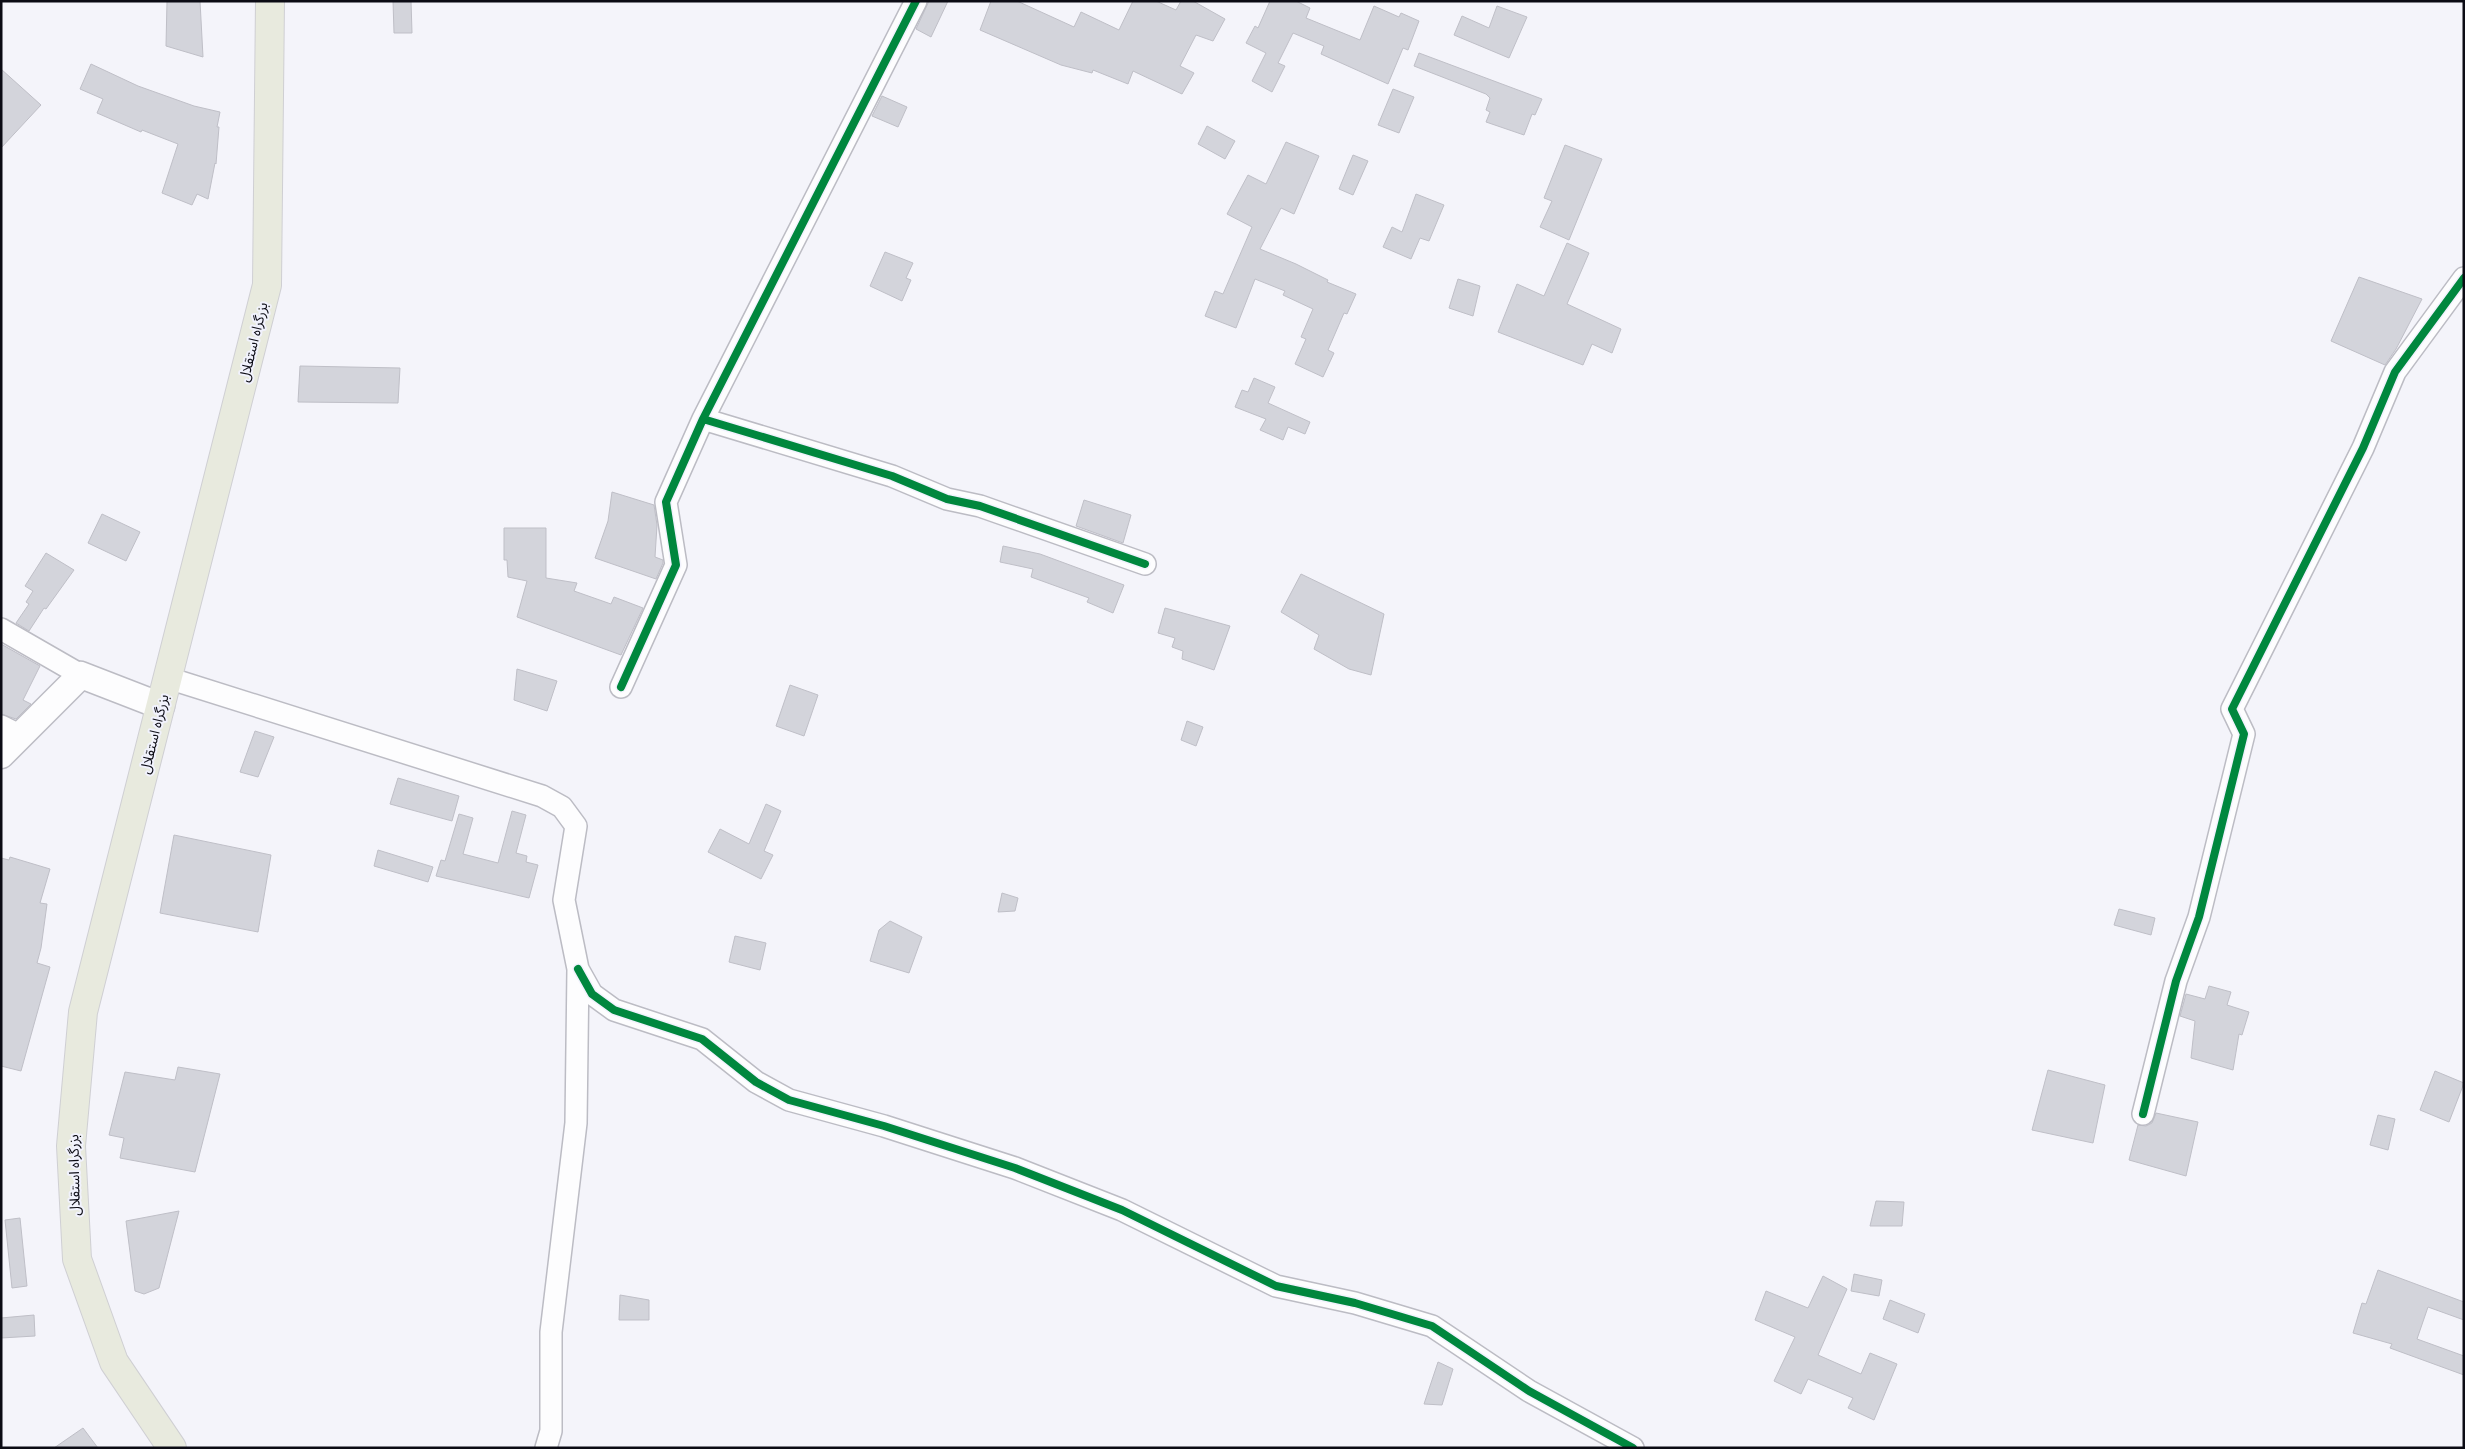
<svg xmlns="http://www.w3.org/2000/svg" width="2465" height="1449" font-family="'Titillium Web','Noto Sans Arabic',sans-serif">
	<rect width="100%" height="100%" fill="#f4f4fa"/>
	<path fill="#d3d4db" stroke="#bfbfc7" d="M167,1H200L203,57L166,46Z
		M393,1H411L412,33H394Z
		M929,1H948L931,37L916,29Z
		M991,1H1017L1074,27L1081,12L1119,30L1133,1H1156L1176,10L1181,1H1193L1225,19L1213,41L1196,35L1180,66L1194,73L1182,94L1133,71L1128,84L1093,70L1092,73L1061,65L980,30Z
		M1270,1H1296L1310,8L1306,18L1360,40L1374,6L1399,17L1401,13L1419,21L1408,50L1403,48L1388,84L1321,54L1324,46L1293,33L1278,63L1285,66L1272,92L1252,81L1266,53L1246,43L1255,26L1258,28Z
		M1497,6L1527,17L1509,58L1454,35L1462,16L1489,28Z
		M1419,53L1542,99L1535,115L1532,114L1524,135L1486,122L1490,112L1486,110L1490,98L1486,94L1414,66Z
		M91,64L138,86L194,106L220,112L217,127H219L216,164L215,163L208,199L197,194L192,205L162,193L178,144L142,130L141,132L97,113L103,99L80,89Z
		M1,69L41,105L1,148Z
		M1393,89L1414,97L1399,133L1378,125Z
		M882,96L907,107L898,127L872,116Z
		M1207,126L1235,141L1225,159L1198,144Z
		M1286,142L1319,156L1294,214L1281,208L1260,249L1296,264L1328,280L1327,282L1356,294L1347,314L1344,313L1328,350L1334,353L1323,377L1295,364L1306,339L1301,337L1313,309L1283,295L1285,291L1255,279L1236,328L1205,316L1215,291L1223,294L1252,227L1227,214L1248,175L1266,184Z
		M1565,145L1602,159L1569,240L1540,227L1552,201L1544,198Z
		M1353,155L1368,161L1353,195L1339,189Z
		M1416,194L1444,205L1429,241L1420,238L1411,259L1383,247L1392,227L1402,232Z
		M1567,243L1589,253L1567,304L1621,329L1612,353L1592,344L1583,365L1498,332L1517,284L1544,296Z
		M885,252L913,263L906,278L911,280L902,301L870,286Z
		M2359,277L2422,299L2396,349L2385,365L2331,341Z
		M1458,279L1480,286L1473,316L1449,308Z
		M300,366L400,368L398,403L298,402Z
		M1254,378L1275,387L1268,403L1310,422L1305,434L1288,427L1283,440L1260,430L1266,419L1235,407L1242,390L1248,392Z
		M612,492L654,505L657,525L655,557L663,560V563L656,579L595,558L608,521Z
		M1084,500L1131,515L1123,543L1076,526Z
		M102,514L140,532L126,561L88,543Z
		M504,528H546V578L577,583L574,591L611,604L614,597L643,608L621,655L517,617L527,581L508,577L507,560H504Z
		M1003,546L1040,554L1124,585L1113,613L1087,602L1089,598L1031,577L1033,569L1000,562Z
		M46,553L74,570L46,609L44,608L29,631L16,623L29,604L26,602L33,591L25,586Z
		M1301,574L1384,614L1371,675L1349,669L1314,649L1319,635L1281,612Z
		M1165,608L1230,626L1214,670L1182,659L1183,651L1172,647L1175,638L1158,633Z
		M1,644L40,666L23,700L31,704L16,719L1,714Z
		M517,669L557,681L547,711L514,700Z
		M790,685L818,695L804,736L776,726Z
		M1187,721L1203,727L1196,746L1181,740Z
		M255,731L274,737L258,777L240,772Z
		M398,778L459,796L452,821L390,804Z
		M766,804L781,811L764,851L773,855L761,879L708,852L720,829L749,844Z
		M512,811L526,815L516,853L527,856L526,862L538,865L529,898L436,876L441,860L445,861L459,814L473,818L463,854L498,863Z
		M174,835L271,855L258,932L160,913Z
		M378,850L433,867L428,882L374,866Z
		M10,857L50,869L40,903L47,904L41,948L37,963L50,967L21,1071L1,1066V858L9,860Z
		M1002,893L1018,898L1015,911L998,912Z
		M2119,909L2155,918L2151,935L2114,925Z
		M890,921L922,937L909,973L870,961L879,930Z
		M735,936L766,943L760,970L729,962Z
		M2209,986L2231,992L2227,1005L2249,1012L2242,1035L2239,1034L2233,1070L2191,1058L2195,1021L2180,1016L2186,994L2205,999Z
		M178,1067L220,1074L195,1172L120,1158L124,1138L109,1135L125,1072L175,1080Z
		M2048,1070L2105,1085L2093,1143L2032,1130Z
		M2435,1071L2464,1083L2449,1122L2420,1110Z
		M2156,1113L2198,1122L2186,1176L2129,1160L2138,1125L2146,1126L2152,1123Z
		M2378,1115L2395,1119L2388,1150L2370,1145Z
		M1876,1201L1904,1202L1902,1226H1870Z
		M179,1211L159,1288L144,1294L135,1291L126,1221Z
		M20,1218L27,1286L12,1288L5,1220Z
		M2378,1270L2464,1302V1320L2428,1307L2417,1339L2464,1356V1375L2390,1348L2392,1344L2353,1333L2362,1303L2366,1304Z
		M1854,1274L1882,1280L1879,1296L1851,1291Z
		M1823,1276L1847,1289L1818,1355L1861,1374L1870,1353L1897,1364L1874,1420L1848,1408L1853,1398L1808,1379L1801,1394L1774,1381L1795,1337L1755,1320L1766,1291L1808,1308Z
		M620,1295L649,1300V1320H619Z
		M1890,1300L1925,1314L1918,1333L1883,1319Z
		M34,1315L35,1336L1,1338V1318Z
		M1438,1362L1453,1369L1442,1405L1424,1404Z
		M83,1428L98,1448H54Z"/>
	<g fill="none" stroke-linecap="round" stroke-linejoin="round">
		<g stroke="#bcbcc4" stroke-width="24">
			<path id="minor" d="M703,419L892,476L947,499L980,506L1145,564
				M1,629L81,675
				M168,678L542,796L562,807L576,826L564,900L578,969L576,1123L551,1332V1431L546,1448
				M621,687L676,565L666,502L703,419L916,1
				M1,726L21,736
				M578,969L592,994L614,1010L702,1039L756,1082L789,1100L884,1126L1015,1168L1122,1210L1276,1286L1355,1303L1432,1326L1529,1391L1633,1448
				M2143,1114L2176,981L2199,917L2244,734L2232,709L2363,448L2395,372L2464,278"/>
		</g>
		<g stroke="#bcbcc4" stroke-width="29">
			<path id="tertiary" d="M1,755L81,675L161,706"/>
		</g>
		<g stroke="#cfcfd3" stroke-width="30">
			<path id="trunk" d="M172,1448L114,1362L77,1259L71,1146L83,1012L267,285L270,1"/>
		</g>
		<use href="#minor" stroke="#fdfdfe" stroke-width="21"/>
		<use href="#tertiary" stroke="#fdfdfe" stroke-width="26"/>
		<use href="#trunk" stroke="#e8eade" stroke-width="28"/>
		<g stroke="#f1f2fd" stroke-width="11">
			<path id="cycleway" d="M703,419L892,476L947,499L980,506L1145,564
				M621,687L676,565L666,502L703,419L916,1
				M578,969L592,994L614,1010L702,1039L756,1082L789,1100L884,1126L1015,1168L1122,1210L1276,1286L1355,1303L1432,1326L1529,1391L1633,1448
				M2143,1114L2176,981L2199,917L2244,734L2232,709L2363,448L2395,372L2464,278"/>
		</g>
		<use href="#cycleway" stroke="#00873e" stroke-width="8"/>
	</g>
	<g text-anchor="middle" stroke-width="4" stroke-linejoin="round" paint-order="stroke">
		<g font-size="14" fill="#0b0b14" stroke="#f1f2fd">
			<text transform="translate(253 342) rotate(-76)" y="5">بزرگراه استقلال</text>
			<text transform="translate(154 734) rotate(-76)" y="5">بزرگراه استقلال</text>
			<text transform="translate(74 1175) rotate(-91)" y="5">بزرگراه استقلال</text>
		</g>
	</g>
	<rect width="2465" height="1449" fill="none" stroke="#0b0b14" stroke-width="5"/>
</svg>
